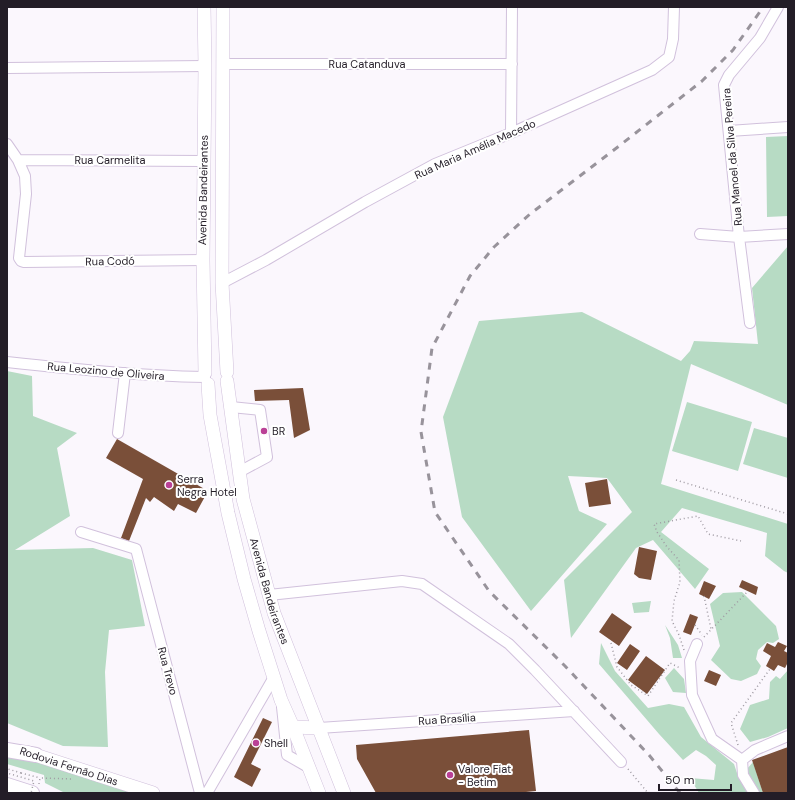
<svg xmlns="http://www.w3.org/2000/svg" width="795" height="800" font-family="'DM Sans',sans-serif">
	<rect width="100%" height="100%" fill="#fbf7fd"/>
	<path fill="#b7dbc4" d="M788,136V216L767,217L766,137Z
		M788,246V405L691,364L661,484L788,524V573L784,571L765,556L767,533L682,508L661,532L709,569L695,589L653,540L636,548L571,638L564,580L632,512L607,478L568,476L579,511L607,524L531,611L462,517L443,417L479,321L582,312L681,361L690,351L694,341L758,344L752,288Z
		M7,371L32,376L33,416L77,433L57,448L70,516L15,550L93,548L132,560L145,626L109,630L105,672L108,747L63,746L7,723Z
		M687,402L752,422L738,471L672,451Z
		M754,428L788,438V478L743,464Z
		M742,592L776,626L779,639L773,643L767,642L758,650L756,659L761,666L757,674L741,681L731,679L711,660L720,646L710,604L723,593Z
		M651,601L649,612L634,613L632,603Z
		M665,625L678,645L682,658H673L670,638Z
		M601,643L615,671L648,708L669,704L684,707L701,737L734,764L738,776L743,779L749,793H699L690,778L714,780L716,765L706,756L696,750L683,760L659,734L599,664Z
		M674,668L684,679L686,693L673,692L665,678Z
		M788,670V728L768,737L750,742L740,729L750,705L769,699L770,682L776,676L780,679Z
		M7,756L39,763L132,793H65L45,783L44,775L7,764Z
		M753,762L763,793H755L748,775L747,769Z"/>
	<path fill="#7a4f39" d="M303,388L310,430L294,438L289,400L255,401L254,390Z
		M117,439L208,491L196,513L178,504L174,511L154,497L150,502L146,498L129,541L121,538L143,479L106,458Z
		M607,479L611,504L589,507L585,483Z
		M639,547L657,551L651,580L639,578L634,574Z
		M742,580L758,587L756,595L739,587Z
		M704,581L716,586L709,599L699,594Z
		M612,613L632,627L619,646L599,632Z
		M690,614L698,617L691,635L683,632Z
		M778,642L787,646L784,651L788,653V662L785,668L778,665L774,671L766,666L771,656L763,651L767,643L775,647Z
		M630,644L640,651L627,670L617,663Z
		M646,656L665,670L647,694L628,680Z
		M709,670L721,675L716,686L704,681Z
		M263,718L272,722L251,764L261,769L252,787L234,777Z
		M529,730L536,791L516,793H376L357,759L356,745Z
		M788,747V793H763L752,760Z"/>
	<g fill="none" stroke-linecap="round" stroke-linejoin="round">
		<g stroke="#d1c1dc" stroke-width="12">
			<path id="minor" d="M222,64H512
				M7,68L205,66
				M729,131L788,127
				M511,133L512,7
				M7,144L18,160L25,176L26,194L19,258L21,261L24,262L203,260
				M18,160L203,161
				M700,234L739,237L788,234
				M222,283L266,260L365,202L435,164L511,133L652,70L669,57L673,39L674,7
				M750,323L739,237L724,85L729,75L760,38L778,7
				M7,362C73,369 139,376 205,377
				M231,407L260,410L267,457L239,472
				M118,433L125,373
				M81,532L136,549L200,793
				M269,595L402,581L422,584L509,644L535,670L621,762
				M697,644L690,661L692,695L712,739L742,760
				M282,707L287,755L308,767
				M319,728L574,711
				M207,793L274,677
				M754,793L743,775L742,760L755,750L788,736"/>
		</g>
		<g stroke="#d1c1dc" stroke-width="14">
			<g id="major">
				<path d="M204,7L205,66L203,260L205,373"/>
				<path d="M223,7L222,283L227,372"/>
				<path id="s1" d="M227,381L243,499L274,613L344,793"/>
				<path d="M208,384L210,415L228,513L244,579L259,631L281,700L293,727L319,793"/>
				<path d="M293,727L319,728"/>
				<path d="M26,752L153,793"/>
			</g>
		</g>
		<g stroke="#d1c1dc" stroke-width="16">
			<path id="highway" d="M7,750L36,755
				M7,785L32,793"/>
		</g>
		<path stroke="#9f9aa2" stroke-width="1.5" stroke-dasharray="1 3" stroke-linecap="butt" d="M676,480L788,514
			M704,596L711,629
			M695,625L702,635
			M704,637L748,591
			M611,643L617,667L631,685L648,696L670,663L680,668
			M684,650L679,635L672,621L674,601L680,582L679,560L667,547L657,532L654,524L698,516L708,534L741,541
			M787,652H788
			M738,745L731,723L770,669
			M628,769L648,793
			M21,773L40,778
			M39,784L40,778L72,779"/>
		<use href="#minor" stroke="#fff" stroke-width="10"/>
		<use href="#major" stroke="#fff" stroke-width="13"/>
		<use href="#highway" stroke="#fff" stroke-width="14"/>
		<path stroke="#98939b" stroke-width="3" stroke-dasharray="7 7" stroke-linecap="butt" d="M680,793L649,755L565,666L489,591L435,512L421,432L432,348L470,276L494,247L530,214L619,146L702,81L733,50L759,13L762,7"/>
		<path stroke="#9f9aa2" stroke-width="1.5" stroke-dasharray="1 3" stroke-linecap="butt" d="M21,773L8,769L7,773L34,781L31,793"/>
	</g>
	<g fill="#ba4196" stroke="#fff" stroke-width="1.5">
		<circle cx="264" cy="431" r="4"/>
		<circle cx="169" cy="485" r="4"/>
		<circle cx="256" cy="743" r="4"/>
		<circle cx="450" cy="775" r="4"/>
	</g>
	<g text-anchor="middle" stroke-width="4" stroke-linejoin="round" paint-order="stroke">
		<g font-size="11" fill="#231d27" stroke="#fff">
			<text x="367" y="68">Rua Catanduva</text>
			<text transform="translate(475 149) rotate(-24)" y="4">Rua Maria Amélia Macedo</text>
			<text transform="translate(732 157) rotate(-95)" y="4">Rua Manoel da Silva Pereira</text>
			<text x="110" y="164">Rua Carmelita</text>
			<text transform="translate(203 190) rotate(-89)" y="4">Avenida Bandeirantes</text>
			<text transform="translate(110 261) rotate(-1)" y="4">Rua Codó</text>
			<text transform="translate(106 371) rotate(5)" y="4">Rua Leozino de Oliveira</text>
			<text dy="4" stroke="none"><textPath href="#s1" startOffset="215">Avenida Bandeirantes</textPath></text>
			<text transform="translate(168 671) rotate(75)" y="4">Rua Trevo</text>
			<text transform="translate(447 719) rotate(-4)" y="4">Rua Brasília</text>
			<text transform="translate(69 766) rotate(18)" y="4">Rodovia Fernão Dias</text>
		</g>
		<g font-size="11" fill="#231d27" stroke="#fff" text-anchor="start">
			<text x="272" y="435">BR</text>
			<text x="177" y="483">Serra<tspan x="177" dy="13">Negra Hotel</tspan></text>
			<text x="264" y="747">Shell</text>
			<text x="458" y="773">Valore Fiat<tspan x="458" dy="13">- Betim</tspan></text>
		</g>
	</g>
	<rect width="795" height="800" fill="none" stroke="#231d27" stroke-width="16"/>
	<path d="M659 784v6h72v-6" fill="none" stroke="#231d27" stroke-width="2"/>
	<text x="665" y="784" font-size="12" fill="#231d27" stroke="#ffffff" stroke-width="3" paint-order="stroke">50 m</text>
</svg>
